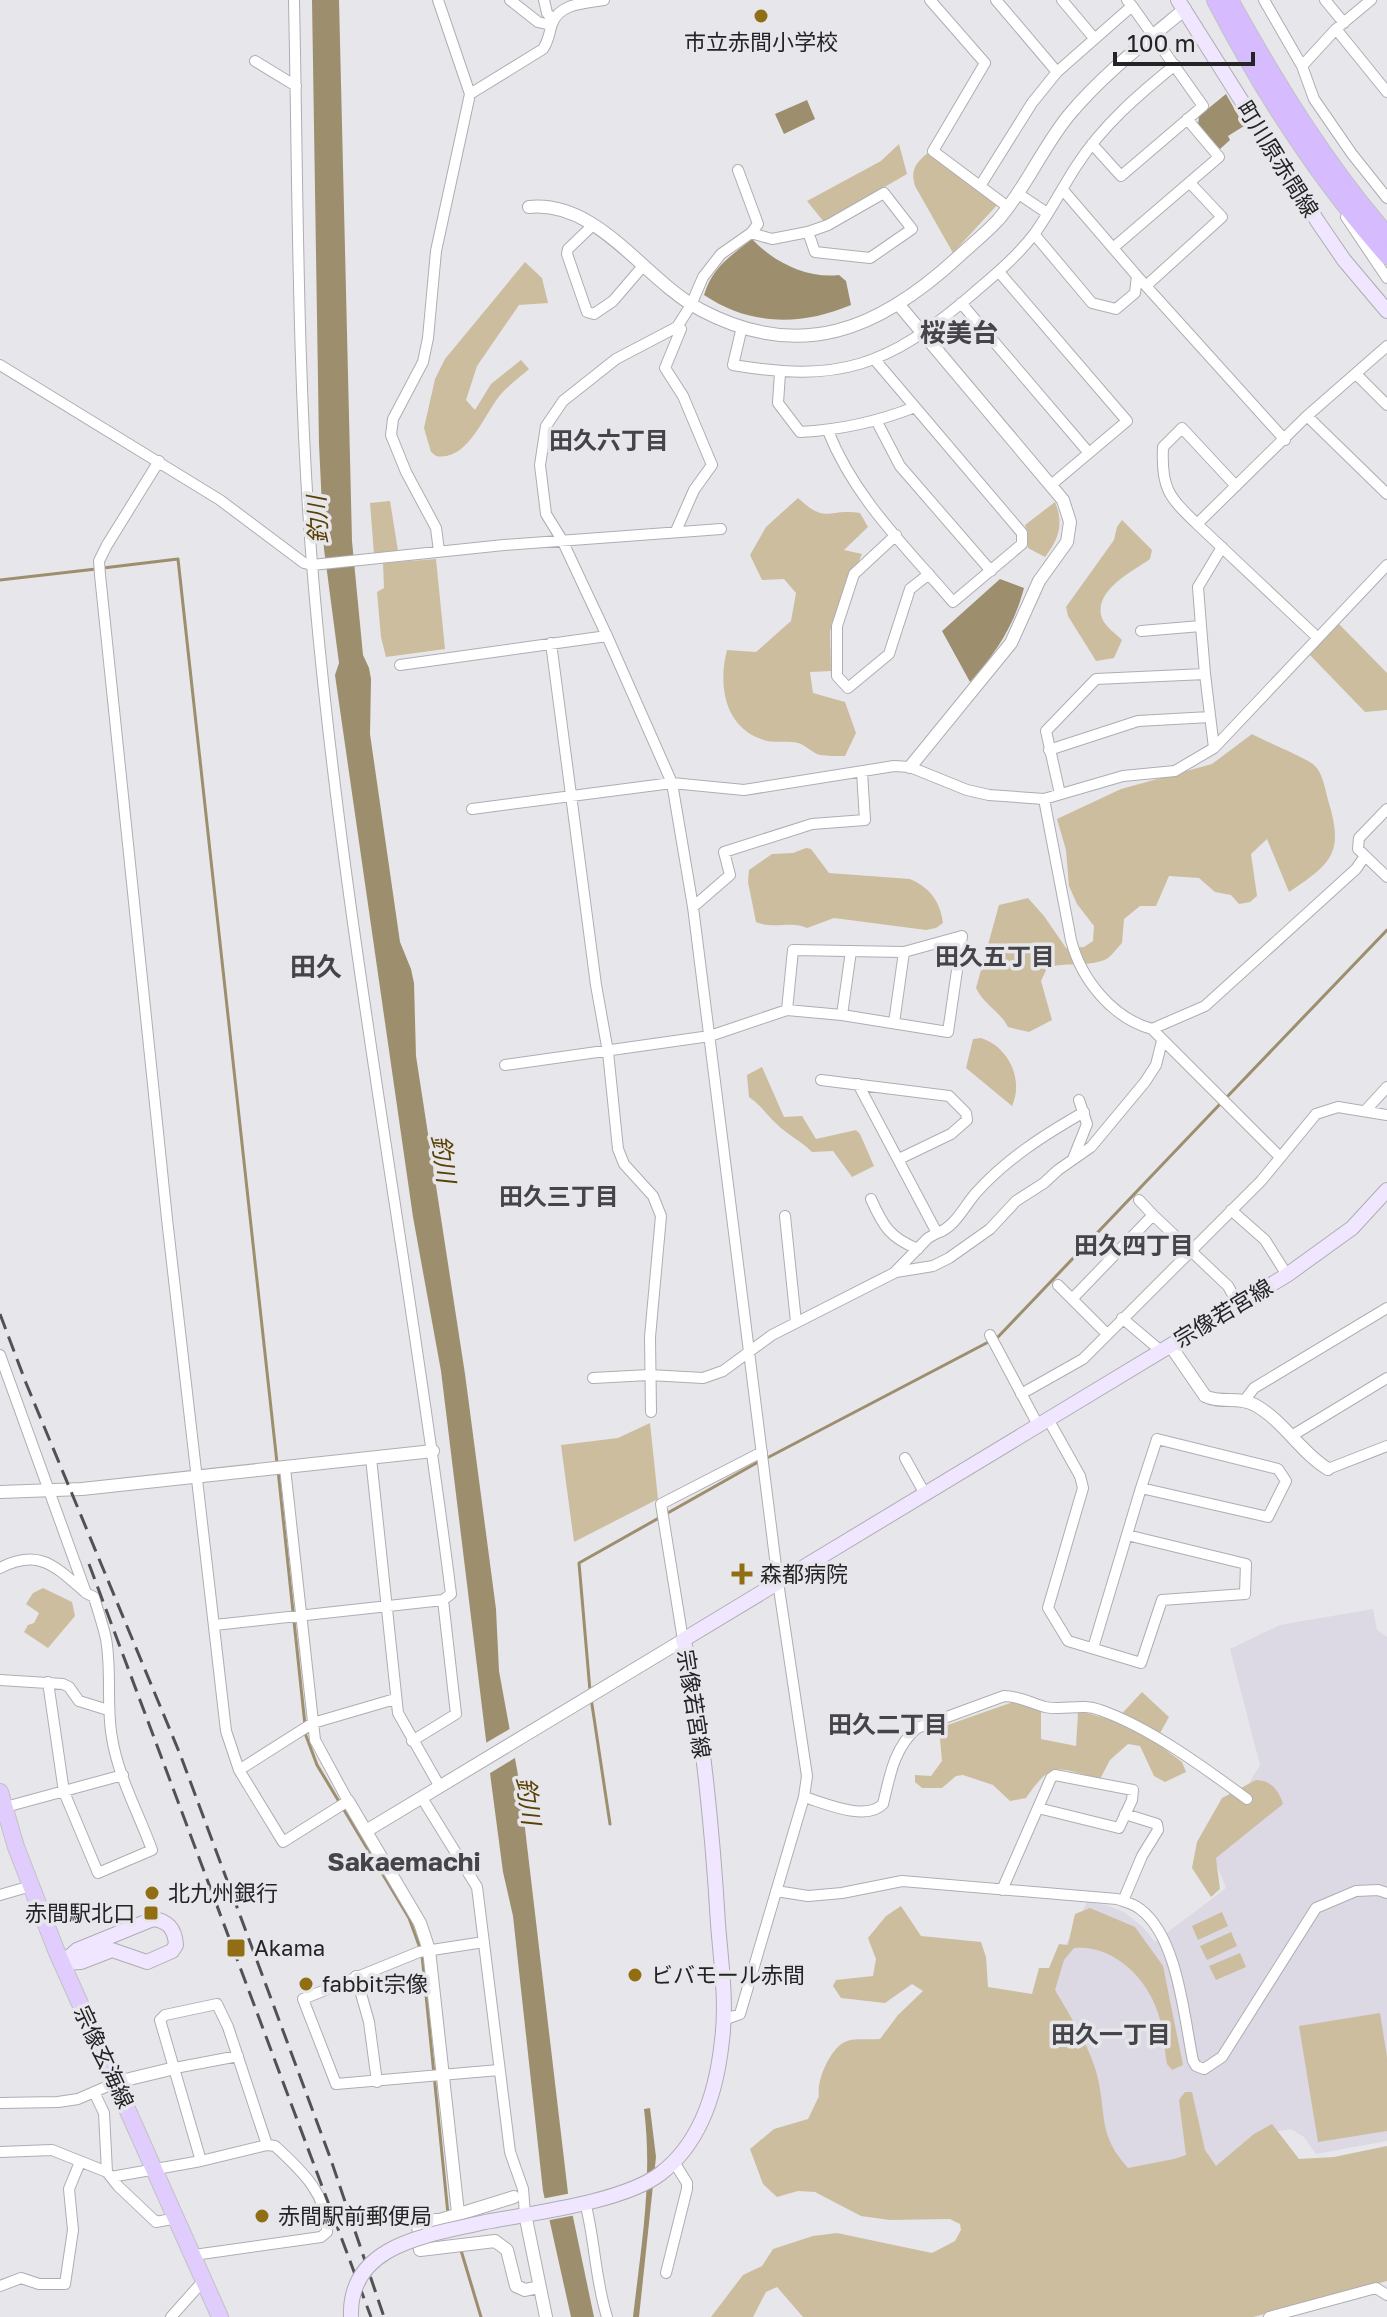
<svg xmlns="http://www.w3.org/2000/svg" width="1387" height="2317" font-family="'Golos Text','Noto Sans JP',sans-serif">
	<rect width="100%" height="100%" fill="#e7e6eb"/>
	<path fill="#dcd8e4" d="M1373,1609L1377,1630L1387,1637V2141L1316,2154L1304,2137L1291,2129L1266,2133L1216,2171L1116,2181L1044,1989L1087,1902L1106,1905L1124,1912L1143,1927L1155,1942L1226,1888L1210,1848L1260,1765L1230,1649L1280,1625Z"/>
	<path fill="#ccbd9f" d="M899,144L907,174L824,222L807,201L881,161Z
		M929,152L998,204L953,253L915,186C910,169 916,163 929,152Z
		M525,262L542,278L548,303L519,305L477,366L466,400L475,410L491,384L521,360L529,369C520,377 509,385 501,394C484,414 468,462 436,456L431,452L424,428L435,379L445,359Z
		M798,498C827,525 827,508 860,513L868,527L844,550L862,554L830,631L831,671L810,672L813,693L845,702L856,733L845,756C837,756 828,756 820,755C812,753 806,745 798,743C786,740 772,744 761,739C724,726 718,684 727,650L756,652L791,621L796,593L784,579L762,580L750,555L766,527Z
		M390,501L398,551L374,554L370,503Z
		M1055,502C1064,524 1059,539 1045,557L1028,548V533L1025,525Z
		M1122,520L1152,550L1150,559C1133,571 1096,589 1101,615C1103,625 1115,633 1122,640L1114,658L1096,661L1068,616L1066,607L1114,540L1117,527Z
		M436,559L445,649L386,657L381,637L377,592L384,588L383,563Z
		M1338,623L1387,673V710L1365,712L1309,654Z
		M1252,734C1264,741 1306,758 1314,765C1323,773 1325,789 1328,800C1344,852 1333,863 1289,892L1267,839L1251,854L1257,896L1250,902L1239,904L1231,895L1215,892L1199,878L1169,876L1156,906H1140L1124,919L1122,943C1118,947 1113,954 1108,958C1092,968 1066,961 1047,968L1041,981L1052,1020L1029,1032L1008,1027C1000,1011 984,1005 976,988L999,905L1028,898L1044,916L1066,948L1084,947L1093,941L1094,926L1077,904L1069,886L1066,850L1057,819L1121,789L1212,764Z
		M806,848L811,849L829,873L910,879C930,888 940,901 943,923L936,928L926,930L834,918L807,928C791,920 776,930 756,922L748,882L749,870L772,854L793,853Z
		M981,1038C1009,1047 1024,1080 1012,1106L966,1068L973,1039Z
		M762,1067L784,1117L802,1116L816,1139L856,1130L860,1134L874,1166L852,1177L833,1151L812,1152C802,1142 792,1137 781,1128C769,1118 762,1106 749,1097L747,1075Z
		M650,1423L658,1499L574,1542L561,1445L618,1438Z
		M43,1588L72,1602L75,1616L48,1648L24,1632L28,1625L34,1623L39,1613L26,1604L33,1593Z
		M1142,1692L1169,1717L1155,1742L1182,1762L1186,1772L1165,1782L1154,1776L1140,1746L1128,1744L1110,1760L1100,1779C1057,1768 1053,1759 1026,1798L1010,1801L993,1785L963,1775L956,1776L942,1788H922L915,1782V1775L931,1776L942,1761L939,1728L1016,1701L1041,1711V1739L1076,1746L1078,1713H1087L1115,1721Z
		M1256,1780C1271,1780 1279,1791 1283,1804L1216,1858L1220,1889L1211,1897L1192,1868L1197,1842L1222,1798Z
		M901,1906L921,1936L981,1942L986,1957L988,1987L1032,1994L1039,1968H1049L1059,1944L1068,1945L1075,1914L1090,1908L1135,1927L1163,1966L1183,2065L1172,2070L1167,2064C1164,2047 1163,2029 1158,2013C1147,1978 1113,1944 1074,1948L1064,1960L1055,1990C1069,2014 1090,2047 1097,2075C1107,2114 1097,2134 1128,2168L1174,2159L1186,2155L1179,2100L1185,2092H1192L1205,2150L1216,2166L1254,2134L1272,2124L1299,2159L1334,2157L1387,2146V2281L1253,2317H803L777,2287L766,2292L753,2317H711L743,2275L762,2266L773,2249L813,2236L837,2233L932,2253L955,2241L961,2230L960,2224L950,2219L890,2220L861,2216L815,2192L798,2191L777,2197L763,2184L750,2149L774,2129L808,2119L819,2096C816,2081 831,2046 847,2041C856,2038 871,2040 880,2039L898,2015L923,1991L912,1984L885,2003L841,1998L833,1986L836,1980L873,1976L876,1959L868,1938L886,1916Z
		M1222,1912L1228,1926L1198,1940L1192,1926Z
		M1231,1932L1237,1946L1207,1960L1200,1946Z
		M1240,1953L1246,1967L1216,1980L1209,1966Z
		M1380,2013L1387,2057V2131L1318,2142L1299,2026Z"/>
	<path fill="#9d8e6e" d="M312,0H339L352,541L363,655L369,668L371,679L370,734L400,942L411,969L414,983L416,1056L465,1374L496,1609L499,1671L520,1786L568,2193L594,2317H571L543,2191L513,1916L503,1872L491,1781L441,1371L413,1217L335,675L339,663L324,549L319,444Z
		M1226,94L1244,126L1228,136L1230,140L1220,149L1198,125L1199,116Z
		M807,100L815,119L784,134L775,114Z
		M752,239C773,262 808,279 839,275L846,281L851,305C801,326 750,326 704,295C713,266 730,257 752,239Z
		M1000,579L1024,588C1014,626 996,653 970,682L942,631Z
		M650,2108L656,2157L639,2317H633C641,2247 653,2180 644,2109Z"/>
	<path fill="#e7e6eb" d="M513,1727L518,1756L487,1775L484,1744Z
		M572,2193L576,2215L545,2221L541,2199Z"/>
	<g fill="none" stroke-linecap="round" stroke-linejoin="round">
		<path stroke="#9d8e6e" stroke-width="3" d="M103,568L178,559L277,1463
			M0,580L96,569
			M1226,1098L1387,930
			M767,1458L998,1337L1221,1103
			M278,1470L305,1725
			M590,1691L579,1563L760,1461
			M591,1698L610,1824
			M305,1733L317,1765L409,1918L420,1948
			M422,1955L448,2214
			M460,2247L481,2317"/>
		<g stroke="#afadb2" stroke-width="12">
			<path id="minor" d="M438,0L470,94L436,251L428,338L423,362L393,419L391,435L406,472L436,528L439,551
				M510,0L538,22L551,25
				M544,0L547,13L554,20
				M930,0L985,63L933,151L1008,207
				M996,0L1057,72
				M1062,0L1094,38
				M1264,0L1302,66L1314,99L1352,154L1387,198
				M1325,0L1344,23
				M1336,29L1387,92
				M255,61L296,86
				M1302,66L1336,29L1371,0
				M470,94L543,49C549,40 549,33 552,24C559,3 586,3 604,0
				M1092,144L1121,176L1203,106L1132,6
				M980,186L1032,103L1057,72L1132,6L1127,0
				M1017,193L1047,213
				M1346,217L1387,278
				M593,225L568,249L567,254L587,312L594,314L613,301L643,266
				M751,233L772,239L808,232L815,252L870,258L912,229L884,193L828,225L808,232
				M1034,234L1092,303L1116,309L1135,293L1137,276L1063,190
				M1113,248L1219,157L1187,119
				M999,272L1127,421L1051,485
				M1137,276L1285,440
				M1147,285L1222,217L1190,183
				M961,303L1089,453
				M742,327L733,365C840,383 887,366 969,297C992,277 1016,258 1035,233C1050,212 1062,188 1077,165C1103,125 1138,95 1175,65
				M0,365L220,500L304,563L312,565L504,545L721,529
				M780,373L778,403L800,432C841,430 877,422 915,407L875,360
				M1356,374L1387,405
				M1307,416L1387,494
				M877,422L900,466L991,571
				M828,431C855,499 906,547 953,602L1022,544V533L915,407
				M159,461L107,545L99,561L100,575L167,1219L226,1731L239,1770L283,1842L348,1801L315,1740L285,1468
				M1197,524C1168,496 1161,488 1163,447L1182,428L1236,486
				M676,531L694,490L712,465L683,396L665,368L681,329L677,327
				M896,535L854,574L837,626V676L848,688L889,654L910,589L929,574
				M1201,626L1198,587L1222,547
				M1141,631L1201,626L1205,674
				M1318,638L1197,524L1307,416L1387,346
				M551,643L596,985L608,1052L618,1149L624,1164L653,1196L661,1216L650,1337L651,1412
				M400,665L607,636
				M1049,750L1138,721L1210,717
				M1060,794L1046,731L1096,679L1205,674L1214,748
				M1044,799L1071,940C1081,979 1112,1018 1152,1029L1279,1156
				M472,809L672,783L744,790L894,766L910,767L967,790L989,795L1044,799L1123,776L1175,771L1214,748L1387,565
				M1387,809L1359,838L1358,849L1387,877
				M693,907L730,875L724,852L812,824L865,820L862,772
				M962,936L948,1032L842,1015L787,1010L793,950L904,952Z
				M842,1015L851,951
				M894,1023L904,952
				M1152,1029L1205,1006L1356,869L1365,856
				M505,1065L710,1036L787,1010
				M821,1080L949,1096L966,1113L967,1120L951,1134L899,1159
				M1365,1111L1387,1087
				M1073,1159L1087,1124L1079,1100
				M871,1199C883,1226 890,1238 918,1249
				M1139,1200L1153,1215
				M1231,1210L1265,1240L1287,1275
				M785,1216L796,1322
				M937,1233C954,1228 964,1207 975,1194C1006,1159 1044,1135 1084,1112
				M896,1272L933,1266L949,1258L990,1229L1016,1201L1044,1183L1058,1170L1091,1147L1145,1082L1156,1065L1162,1041
				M1058,1285L1106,1333
				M1072,1299L1153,1215L1228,1286L1238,1304
				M1122,1318L1161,1351
				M990,1335L1038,1425
				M0,1355L86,1593L94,1597C98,1611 103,1625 106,1639C112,1672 106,1705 112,1738C118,1776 139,1814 152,1850L98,1873L64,1792L48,1682
				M593,1378L649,1375L703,1378L723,1371L772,1335L894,1273L928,1238L937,1233L858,1084
				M1021,1394L1083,1359L1261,1181L1316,1114L1338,1107L1387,1115
				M1244,1401L1254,1388L1387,1308
				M1048,1419L1080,1476L1083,1488L1048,1608L1068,1641L1141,1663L1162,1600L1245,1594L1246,1564L1127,1535
				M1293,1435L1387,1378
				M371,1458L398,1713L440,1787
				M905,1458L925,1494
				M1328,1469L1387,1446
				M0,1568C39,1548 55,1566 85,1592
				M215,1625L443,1600L451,1594C408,1251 340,909 312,564C297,376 298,188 294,0
				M683,1640L661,1504L762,1452
				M1093,1648L1141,1488L1268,1517L1286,1481L1278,1469L1157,1439L1141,1488
				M0,1680L63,1684L69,1687L79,1701L108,1710
				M412,1741L456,1714L443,1600
				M239,1770L313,1723L395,1699
				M804,1797C825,1803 866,1822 883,1804C890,1775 894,1748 917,1728L1004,1696C1019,1696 1031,1703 1045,1707C1064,1711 1082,1703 1100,1710C1149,1727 1205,1768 1247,1799
				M422,1798L477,1887L510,2152L523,2189L525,2214
				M2,1808L123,1775
				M1002,1890L1051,1778L1055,1775L1133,1790L1132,1800L1119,1828L1038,1808
				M776,1891L808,1896L842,1893L902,1881L1117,1899C1125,1902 1133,1903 1140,1909C1178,1937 1184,2018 1193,2061L1196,2066L1204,2069L1222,2057L1316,1908L1356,1891L1378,1890L1387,1893
				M0,1895L31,1886
				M1123,1901L1142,1856L1158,1830L1157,1824L1125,1814
				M484,1942L419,1952L303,1999L336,2084L499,2070
				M356,1976L369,2022L377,2082
				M723,2020L740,2014L804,1797L807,1776L778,1582L693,907L672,783L607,636L562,540L546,514L540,465L546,426L563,401L616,359L677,327L691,305L703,277L721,254L751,233L758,224L738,170
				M175,2068L238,2056
				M94,2092L104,2113L107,2172
				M0,2103L58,2102L78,2099L117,2082
				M0,2152L52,2150L107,2172L118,2186L156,2222L177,2218
				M201,2161L160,2020L165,2015L217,2004L228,2027L267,2145
				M111,2177L201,2161L267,2145L275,2146C300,2169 328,2194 327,2232L321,2237L194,2255
				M585,2202C595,2240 595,2279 607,2317
				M666,2273L687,2189V2183L674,2162
				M0,2286L21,2278L39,2284H65L73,2230L69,2189L80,2162
				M171,2317L204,2280
				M1269,2317L1376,2288L1387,2295"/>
		</g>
		<g stroke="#afadb2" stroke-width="14">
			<path id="tertiary" d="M529,207C599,200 644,280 701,310C801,363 880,329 958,257C971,245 986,233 998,220C1026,188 1042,148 1069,115C1102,75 1145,42 1185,9
				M899,305L1063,500L1070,522L1067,542L1039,581L1011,643L910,767
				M1170,1345L1205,1396C1221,1404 1239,1396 1255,1405C1284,1421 1301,1453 1328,1469
				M0,1492L82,1489L433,1451
				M348,1801L420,1923L429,1950L458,2213
				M366,1831L683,1640
				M117,2082L175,2068
				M514,2197L440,2220H421L418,2223L420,2250L495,2241L507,2250L516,2286L525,2290L539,2287
				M525,2214L546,2317"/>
		</g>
		<g stroke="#afadb2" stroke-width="16">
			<path id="secondary" d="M1178,0L1318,222L1344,260L1387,311
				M153,1919C169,1921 175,1930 176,1945L172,1951L147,1962L112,1950L81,1962L62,1963L77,1950Z
				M485,2222C533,2213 623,2202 660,2174C701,2143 717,2089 722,2040C727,2002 721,1962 718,1924C713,1837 704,1751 691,1665L683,1640L1287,1275L1352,1228L1387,1190"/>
		</g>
		<g stroke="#c2c1c2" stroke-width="18">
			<path id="primary" d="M0,1792L16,1847L56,1950L220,2317"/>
		</g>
		<g stroke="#c2c1c2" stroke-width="18">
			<path id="trunk" d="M1215,0C1262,91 1319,179 1387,256
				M1230,0C1276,83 1325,163 1387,235"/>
		</g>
		<use href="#minor" stroke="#fff" stroke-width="10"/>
		<use href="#tertiary" stroke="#fff" stroke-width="12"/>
		<use href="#secondary" stroke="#f0e6ff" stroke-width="14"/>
		<use href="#primary" stroke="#e0cdfe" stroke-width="16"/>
		<use href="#trunk" stroke="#d6bcfe" stroke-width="16"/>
		<path stroke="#525154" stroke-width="3" stroke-dasharray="16 8" stroke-linecap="butt" d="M0,1314L26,1383L180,1754L330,2157L384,2317
			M89,1564L371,2317"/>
		<g stroke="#afadb2" stroke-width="16" stroke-linecap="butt">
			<path id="secondary-bridge" d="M351,2317C348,2243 431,2235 485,2222"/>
		</g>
		<use href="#secondary-bridge" stroke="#f0e6ff" stroke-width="14"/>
	</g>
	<g fill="#916e14" stroke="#e7e6eb" stroke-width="3">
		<circle cx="761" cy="16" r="8"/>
		<path d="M738 1562h8v8h8v8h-8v8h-8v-8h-8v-8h8z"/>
		<circle cx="152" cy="1893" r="8"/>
		<rect x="143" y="1905" width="16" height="16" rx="4"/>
		<rect x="226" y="1938" width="20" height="20" rx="4"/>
		<circle cx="635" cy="1975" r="8"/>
		<circle cx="306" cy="1984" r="8"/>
		<circle cx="262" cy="2216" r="8"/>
	</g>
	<g text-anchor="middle" stroke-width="7" stroke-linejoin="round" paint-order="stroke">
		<g font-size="22" fill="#242325" stroke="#e7e6eb" text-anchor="start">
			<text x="761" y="50" text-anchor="middle">市立赤間小学校</text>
			<text x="760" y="1582">森都病院</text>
			<text x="168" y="1901">北九州銀行</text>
			<text x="135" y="1921" text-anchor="end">赤間駅北口</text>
			<text x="254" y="1956">Akama</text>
			<text x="651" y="1983">ビバモール赤間</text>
			<text x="322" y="1992">fabbit宗像</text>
			<text x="278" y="2224">赤間駅前郵便局</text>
		</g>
		<g font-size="22" fill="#242325" stroke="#e7e6eb">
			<text transform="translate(1278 159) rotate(58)" y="8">町川原赤間線</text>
			<text transform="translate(1223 1313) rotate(-31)" y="8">宗像若宮線</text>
			<text transform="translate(694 1704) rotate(81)" y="8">宗像若宮線</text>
			<text transform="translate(104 2057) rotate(65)" y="8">宗像玄海線</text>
		</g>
		<g font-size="24" font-weight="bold" fill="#454448" stroke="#e7e6eb">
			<text x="609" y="449">田久六丁目</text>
			<text x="995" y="965">田久五丁目</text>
			<text x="559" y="1205">田久三丁目</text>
			<text x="1134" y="1254">田久四丁目</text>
			<text x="888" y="1733">田久二丁目</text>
			<text x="1111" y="2043">田久一丁目</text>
		</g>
		<g font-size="24" font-style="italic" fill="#594203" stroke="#e7e6eb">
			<text transform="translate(318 520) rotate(-93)" y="8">釣川</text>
			<text transform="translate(443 1159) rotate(82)" y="8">釣川</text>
			<text transform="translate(528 1801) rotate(82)" y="8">釣川</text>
		</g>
		<g font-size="26" font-weight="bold" fill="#454448" stroke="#e7e6eb">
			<text x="959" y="342">桜美台</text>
			<text x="316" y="976">田久</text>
			<text x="404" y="1871">Sakaemachi</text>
		</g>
	</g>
	<path d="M1115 52v12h138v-12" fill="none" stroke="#242325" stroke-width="4"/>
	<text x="1127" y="52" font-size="24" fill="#242325" stroke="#e7e6eb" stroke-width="6" paint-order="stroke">100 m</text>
</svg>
